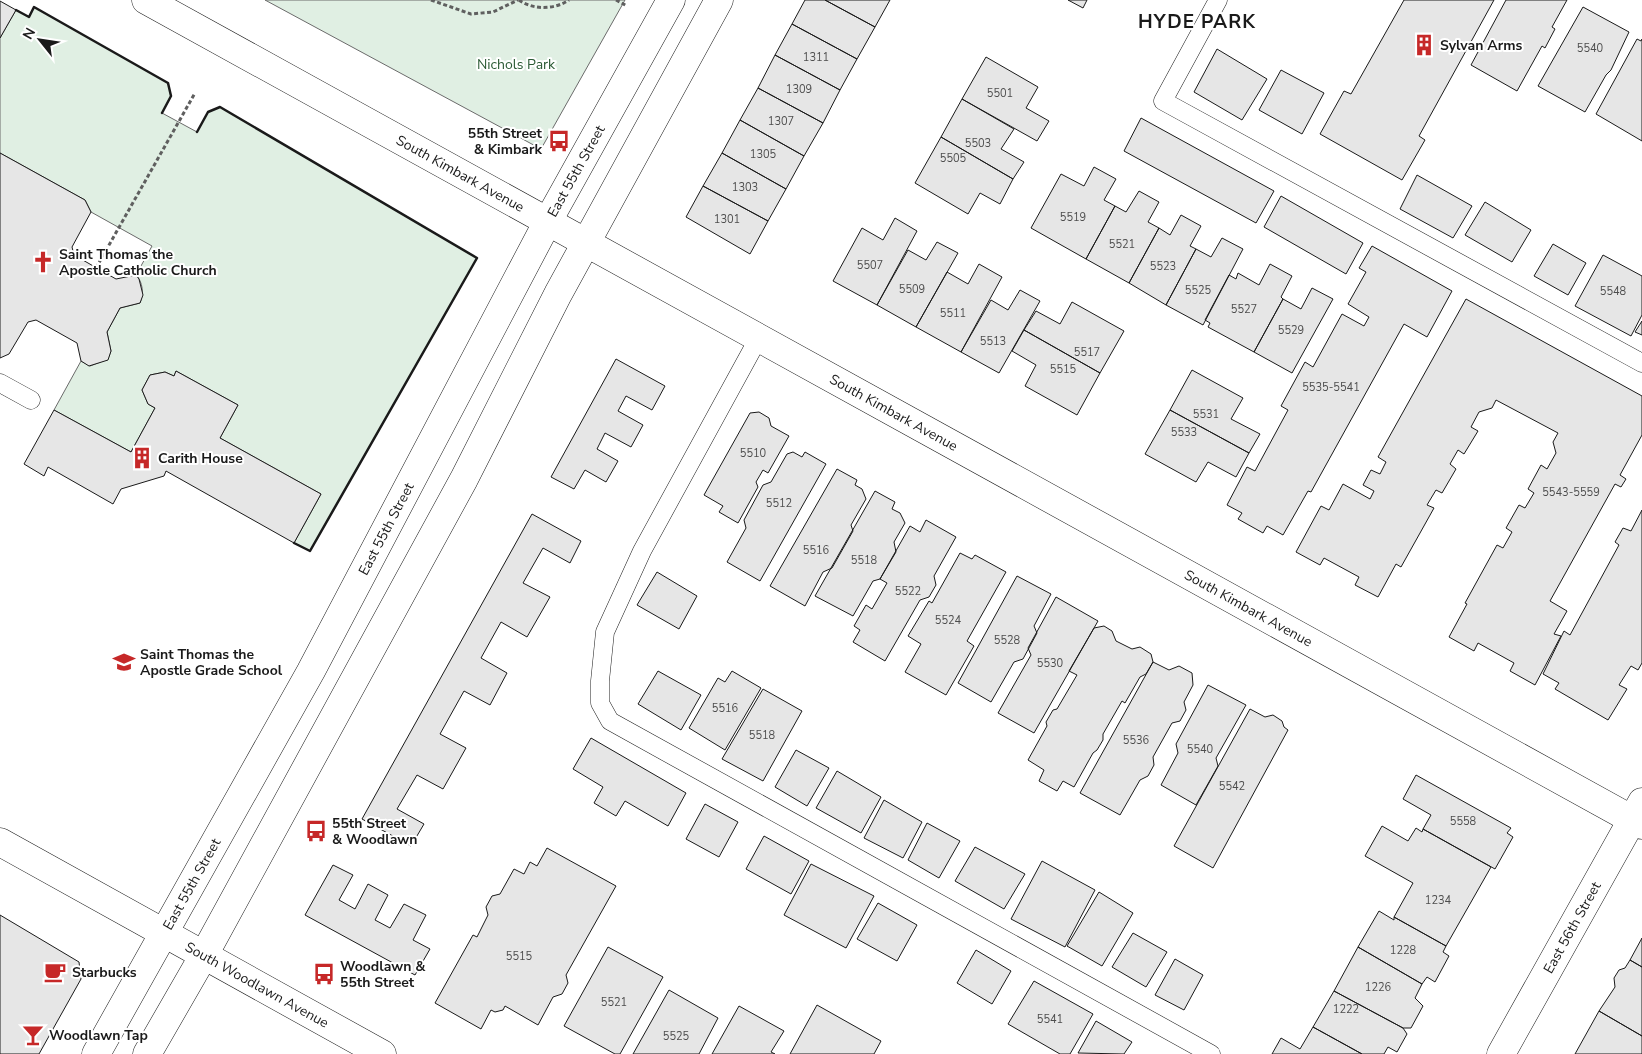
<svg xmlns="http://www.w3.org/2000/svg" width="1642" height="1054" font-family="'Nunito Sans',sans-serif">
	<rect width="100%" height="100%" fill="#fff"/>
	<path fill="#e0efe3" stroke="#6a6a6a" d="M265,0H625L541,149Z
		M34,7L168,83L171,96L162,113L197,132L208,112L220,107L477,258L310,551L294,543L321,494L220,438L238,405L176,371L174,376L165,372L150,375L142,390L148,404L155,408L131,452L54,410L81,361L90,366L108,359L111,351L107,332L120,308L140,303C144,294 143,282 136,275L152,246L91,212L85,200L0,153V38L16,10L29,17Z"/>
	<path fill="#e6e6e6" stroke="#1a1a1a" d="M805,0H825L875,27L857,59L792,24Z
		M825,0H890L875,27Z
		M1068,0H1087L1083,8Z
		M1404,0H1494L1419,136L1425,140L1402,180L1320,134L1344,91L1351,94Z
		M1506,0H1567L1552,27L1555,29L1545,48L1542,46L1517,91L1471,65Z
		M0,1L16,10L0,38Z
		M1583,7L1629,32L1611,70L1606,75L1585,112L1538,86Z
		M792,24L857,59L840,90L775,55Z
		M1637,39L1641,41L1642,39V141L1596,114Z
		M1217,49L1267,79L1242,120L1194,92Z
		M775,55L840,90L823,123L758,88Z
		M986,57L1038,87L1026,108L1049,121L1037,141L962,99Z
		M1281,70L1324,93L1302,134L1259,110Z
		M758,88L823,123L804,156L740,120Z
		M962,99L1014,129L1001,149L1024,162L1013,179L941,137Z
		M1141,118L1274,191L1256,223L1124,151Z
		M740,120L804,156L786,189L722,153Z
		M941,137L1013,179L1000,204L980,193L968,214L915,183Z
		M0,153L85,200L91,212L72,247L74,255L116,279L136,275L139,279L143,295L140,303L120,308L107,332L111,351L108,360L89,366L81,361L77,343L36,320L28,322L9,354L0,358Z
		M722,153L786,189L768,221L703,186Z
		M1094,167L1116,179L1104,200L1115,206L1086,259L1031,228L1061,174L1084,186Z
		M1417,175L1472,206L1453,238L1400,209Z
		M703,186L768,221L750,254L686,217Z
		M1139,191L1159,202L1148,222L1159,228L1129,283L1086,259L1115,206L1126,212Z
		M1281,196L1363,243L1346,274L1264,227Z
		M1485,202L1531,230L1512,262L1465,235Z
		M1181,215L1201,226L1190,246L1196,249L1166,305L1129,283L1159,228L1170,235Z
		M895,218L917,231L877,305L833,281L862,228L883,240Z
		M1222,238L1243,249L1203,325L1166,305L1196,249L1211,257Z
		M937,242L958,253L916,327L877,305L908,250L926,260Z
		M1553,244L1586,263L1568,295L1534,276Z
		M1372,246L1452,291L1427,337L1404,324L1311,492L1308,491L1283,535L1267,526L1263,533L1238,519L1242,513L1227,505L1247,467L1255,471L1288,410L1281,406L1305,362L1313,367L1342,314L1364,326L1369,317L1348,304L1366,272L1359,268Z
		M1603,255L1642,276V315L1631,336L1575,306Z
		M979,264L1002,277L961,352L916,327L947,272L968,284Z
		M1270,264L1292,276L1281,297L1283,299L1254,352L1208,327L1210,323L1205,320L1229,275L1236,279L1238,273L1259,285Z
		M1312,288L1333,299L1292,373L1254,352L1283,299L1301,309Z
		M1020,290L1040,301L999,373L961,352L991,300L1008,310Z
		M1466,299L1642,396V435L1620,475L1626,479L1621,487L1615,484L1550,601L1567,611L1554,634L1561,636L1535,685L1510,671L1514,663L1478,643L1474,651L1449,637L1467,604L1465,603L1497,545L1503,548L1512,532L1506,528L1519,505L1525,508L1534,493L1528,489L1541,465L1547,469L1556,453L1553,442L1558,433L1496,400L1492,408L1479,412L1471,427L1478,431L1464,454L1458,450L1450,464L1456,469L1442,493L1436,490L1427,505L1434,508L1401,567L1396,564L1378,597L1355,585L1359,577L1324,558L1320,565L1296,552L1321,506L1329,510L1343,484L1370,499L1374,491L1363,485L1371,470L1380,474L1386,462L1378,457Z
		M1072,302L1124,331L1100,373L1024,330L1036,311L1060,324Z
		M1642,321V335L1635,332Z
		M1024,330L1100,373L1077,415L1025,386L1036,365L1012,351Z
		M616,359L665,386L652,410L626,396L618,411L643,425L631,447L605,433L597,449L618,461L606,482L585,470L574,489L551,477Z
		M1192,370L1243,398L1231,419L1260,434L1249,453L1170,410Z
		M176,371L238,405L220,438L321,494L294,543L166,471L164,476L121,489L113,504L48,467L44,476L24,464L54,410L131,452L155,408L148,404L142,390L150,375L165,372L174,376Z
		M1170,410L1249,453L1236,477L1208,462L1196,482L1145,454Z
		M759,412L769,418L771,426L789,436L768,473L763,470L756,482L758,487L738,523L719,512L723,506L704,495L750,413Z
		M793,452L802,457L805,452L826,464L760,581L727,562L746,528L744,520L763,485L771,482L787,454Z
		M837,469L857,480L855,485L862,489L866,499L851,525L853,531L832,568L823,572L805,606L770,586Z
		M875,491L895,502L892,509L900,513L905,523L894,542L896,552L880,579L873,581L853,616L815,596Z
		M1642,510V663L1638,670L1631,666L1619,685L1627,689L1608,720L1555,689L1559,683L1543,674L1564,631L1570,635L1619,545L1615,542L1623,528L1631,531Z
		M532,514L581,541L570,563L543,548L523,583L550,597L527,637L501,622L481,658L507,673L490,705L464,691L440,734L466,748L443,789L417,775L397,809L424,824L411,846L362,819Z
		M926,520L956,537L934,576L936,585L929,597L920,600L885,661L853,642L860,630L854,626L866,605L872,609L887,583L880,579L910,526L920,532Z
		M960,553L972,559L975,555L1006,572L967,641L974,646L946,695L905,672L921,644L908,636L929,601L932,603Z
		M657,572L697,596L679,629L637,605Z
		M1017,576L1051,594L1034,626L1037,633L1023,659L1014,662L991,702L958,683Z
		M1056,597L1098,621L1034,733L998,713L1031,655L1028,648Z
		M1104,626L1112,631L1116,641L1132,649L1140,647L1151,654L1153,662L1146,674L1140,677L1125,703L1122,701L1103,734V740L1097,750L1093,753L1074,787L1063,781L1057,791L1039,781L1044,770L1028,760L1047,726L1046,722L1053,710L1057,709L1077,675L1069,671L1094,628Z
		M1153,662L1169,670L1179,666L1192,673L1193,685L1184,702L1186,710L1180,721L1172,723L1153,757L1154,765L1148,776L1140,780L1120,815L1080,793Z
		M658,671L701,695L681,730L638,704Z
		M732,671L761,688L725,750L689,728L718,678L725,682Z
		M1208,685L1246,705L1216,758L1218,766L1196,805L1161,785L1178,753L1176,744Z
		M763,689L802,711L763,781L722,759Z
		M1250,709L1265,717L1273,715L1282,721L1284,727L1288,730L1213,868L1174,846Z
		M591,738L686,793L668,826L625,801L616,816L594,803L603,787L573,769Z
		M796,750L829,768L807,806L775,787Z
		M837,771L881,797L861,833L816,808Z
		M1416,775L1511,828L1507,833L1513,837L1495,869L1423,829L1431,815L1403,799Z
		M884,800L922,822L903,858L864,838Z
		M705,804L738,822L719,857L686,839Z
		M927,823L960,841L939,878L908,860Z
		M1382,826L1408,841L1416,828L1422,832L1423,829L1491,867L1446,946L1394,917L1413,883L1365,856Z
		M764,836L809,861L791,894L746,869Z
		M975,847L1025,874L1004,909L955,881Z
		M547,848L616,886L566,975L568,983L562,994L553,997L538,1025L505,1006L503,1010L495,1012L491,1010L481,1029L435,1003L473,935L477,937L488,915L486,907L492,896L500,894L514,869L524,874L530,862L537,866Z
		M1042,861L1095,890L1065,947L1011,919Z
		M811,864L874,896L846,948L784,915Z
		M333,865L353,875L339,900L355,909L368,884L388,895L375,920L390,928L404,904L426,915L413,940L430,949L415,975L305,915Z
		M1099,892L1133,913L1102,966L1067,946Z
		M878,903L917,925L897,961L857,939Z
		M1379,911L1394,920V917L1446,946L1443,952L1449,956L1435,982L1427,977L1422,984L1358,947Z
		M0,915L79,962L81,979L39,1054H0Z
		M1133,933L1167,952L1146,987L1112,967Z
		M1642,938V967L1630,960Z
		M608,947L663,977L620,1054H615L564,1026Z
		M1358,947L1422,984L1415,998L1423,1006L1411,1028H1403L1334,991Z
		M976,950L1011,971L992,1004L957,983Z
		M1175,959L1203,975L1184,1010L1155,995Z
		M1630,960L1642,967V1036L1599,1011L1615,987L1614,978L1619,970L1625,968Z
		M1034,981L1093,1014L1070,1054H1060L1008,1024Z
		M669,990L718,1018L699,1054H633Z
		M1334,991L1403,1028L1407,1034L1397,1052L1388,1047L1384,1054H1362L1313,1027Z
		M817,1005L881,1041L874,1054H790Z
		M739,1006L784,1031L771,1052L775,1054H712Z
		M1599,1011L1642,1036V1054H1575Z
		M1096,1021L1132,1042L1124,1054L1078,1053Z
		M1313,1027L1362,1054H1272L1281,1038L1300,1049Z"/>
	<g fill="none" stroke-linecap="round" stroke-linejoin="round">
		<g stroke="#1a1a1a" stroke-width="19">
			<path id="lane" d="M1218,0L1163,101L1642,363
				M758,339L642,551L605,632L600,681V703L610,721L1211,1054
				M0,383L31,400"/>
		</g>
		<g stroke="#1a1a1a" stroke-width="29">
			<g id="street">
				<path id="s1" d="M146,0L1642,825"/>
				<path id="s2" d="M1501,1054L1642,802"/>
			</g>
		</g>
		<g stroke="#1a1a1a" stroke-width="29">
			<g id="secondary">
				<path id="s3" d="M0,842L382,1054"/>
				<path id="s4" d="M96,1054L311,671L548,221L671,0"/>
				<path d="M147,1054L204,955L464,479L558,294L719,0"/>
			</g>
		</g>
		<path stroke="#5f5f5f" stroke-width="3" stroke-dasharray="4 2.5" stroke-linecap="butt" d="M431,0L471,14L493,12L518,0
			M519,0C533,10 554,10 569,0
			M616,0L627,6
			M96,268L195,93"/>
		<use href="#lane" stroke="#fff" stroke-width="18"/>
		<use href="#street" stroke="#fff" stroke-width="28"/>
		<use href="#secondary" stroke="#fff" stroke-width="28"/>
		<path stroke="#1a1a1a" stroke-width="2.5" d="M16,10L29,17L34,7L168,83L171,96L162,113
			M197,132L208,112L220,107L477,258L310,551L294,543"/>
	</g>
	<defs>
		<g id="building-bare" transform="scale(1.725)"><path d="M-4-6H4V6H1V3H-1V6H-4ZM-2.5-4.3h1.7v1.8h-1.7ZM.8-4.3h1.7v1.8H.8ZM-2.5-1h1.7V.8h-1.7ZM.8-1h1.7V.8H.8Z" fill="#c62828" stroke="#fff" stroke-width="2.5" paint-order="stroke"/></g>
		<g id="bus-bare" transform="scale(1.725)"><path d="M-5-6H5V4H4V6H2V4H-2V6H-4V4H-5ZM-3.5-4V0h7V-4ZM-3.5 1.2v1.5H-2V1.2ZM2 1.2v1.5H3.5V1.2Z" fill="#c62828" stroke="#fff" stroke-width="2.5" paint-order="stroke"/></g>
		<g id="church-bare" transform="scale(1.725)"><path d="M-1.2-6h2.4v3.5h3.3v2.4h-3.3V6h-2.4V-.1h-3.3v-2.4h3.3Z" fill="#c62828" stroke="#fff" stroke-width="2.5" paint-order="stroke"/></g>
		<g id="school-bare" transform="scale(1.725)"><path d="M0-5L7-2L0 1L-7-2ZM-4 1L0 2.5L4 1V4Q0 6-4 4Z" fill="#c62828" stroke="#fff" stroke-width="2.5" paint-order="stroke"/></g>
		<g id="cafe-bare" transform="scale(1.725)"><path d="M-5.5-4.5H6V0H3Q3 3.5 0 3.5H-2.5Q-5.5 3.5-5.5 0ZM3-3.2v2h1.7v-2ZM-6 4.5H4V6H-6Z" fill="#c62828" stroke="#fff" stroke-width="2.5" paint-order="stroke"/></g>
		<g id="bar-bare" transform="scale(1.725)"><path d="M-6-5H6L.8 .8V4.5H3.5V6h-7V4.5H-.8V.8Z" fill="#c62828" stroke="#fff" stroke-width="2.5" paint-order="stroke"/></g>
	</defs>
	<g fill-rule="evenodd">
		<use href="#building-bare" x="1424" y="45"/>
		<use href="#bus-bare" x="559" y="141"/>
		<use href="#church-bare" x="43" y="262"/>
		<use href="#building-bare" x="142" y="458"/>
		<use href="#school-bare" x="124" y="662"/>
		<use href="#bus-bare" x="316" y="831"/>
		<use href="#cafe-bare" x="55" y="972"/>
		<use href="#bus-bare" x="324" y="974"/>
		<use href="#bar-bare" x="33" y="1035"/>
	</g>
	<g text-anchor="middle" stroke-width="4" stroke-linejoin="round" paint-order="stroke">
		<g font-size="11" fill="#4d4d4d">
			<text x="1590" y="52">5540</text>
			<text x="816" y="61">1311</text>
			<text x="799" y="93">1309</text>
			<text x="1000" y="97">5501</text>
			<text x="781" y="125">1307</text>
			<text x="978" y="147">5503</text>
			<text x="763" y="158">1305</text>
			<text x="953" y="162">5505</text>
			<text x="745" y="191">1303</text>
			<text x="1073" y="221">5519</text>
			<text x="727" y="223">1301</text>
			<text x="1122" y="248">5521</text>
			<text x="870" y="269">5507</text>
			<text x="1163" y="270">5523</text>
			<text x="912" y="293">5509</text>
			<text x="1198" y="294">5525</text>
			<text x="1613" y="295">5548</text>
			<text x="1244" y="313">5527</text>
			<text x="953" y="317">5511</text>
			<text x="1291" y="334">5529</text>
			<text x="993" y="345">5513</text>
			<text x="1087" y="356">5517</text>
			<text x="1063" y="373">5515</text>
			<text x="1331" y="391">5535-5541</text>
			<text x="1206" y="418">5531</text>
			<text x="1184" y="436">5533</text>
			<text x="753" y="457">5510</text>
			<text x="1571" y="496">5543-5559</text>
			<text x="779" y="507">5512</text>
			<text x="816" y="554">5516</text>
			<text x="864" y="564">5518</text>
			<text x="908" y="595">5522</text>
			<text x="948" y="624">5524</text>
			<text x="1007" y="644">5528</text>
			<text x="1050" y="667">5530</text>
			<text x="725" y="712">5516</text>
			<text x="762" y="739">5518</text>
			<text x="1136" y="744">5536</text>
			<text x="1200" y="753">5540</text>
			<text x="1232" y="790">5542</text>
			<text x="1463" y="825">5558</text>
			<text x="1438" y="904">1234</text>
			<text x="1403" y="954">1228</text>
			<text x="519" y="960">5515</text>
			<text x="1378" y="991">1226</text>
			<text x="614" y="1006">5521</text>
			<text x="1346" y="1013">1222</text>
			<text x="1050" y="1023">5541</text>
			<text x="676" y="1040">5525</text>
		</g>
		<g font-size="14" font-weight="bold" fill="#1a1a1a" stroke="#fff" text-anchor="start">
			<text x="1440" y="50">Sylvan Arms</text>
			<text x="542" y="138" text-anchor="end">55th Street<tspan x="542" dy="16">&amp; Kimbark</tspan></text>
			<text x="59" y="259">Saint Thomas the<tspan x="59" dy="16">Apostle Catholic Church</tspan></text>
			<text x="158" y="463">Carith House</text>
			<text x="140" y="659">Saint Thomas the<tspan x="140" dy="16">Apostle Grade School</tspan></text>
			<text x="332" y="828">55th Street<tspan x="332" dy="16">&amp; Woodlawn</tspan></text>
			<text x="340" y="971">Woodlawn &amp;<tspan x="340" dy="16">55th Street</tspan></text>
			<text x="72" y="977">Starbucks</text>
			<text x="49" y="1040">Woodlawn Tap</text>
		</g>
		<g font-size="14" fill="#2b5a34" stroke="#fff">
			<text x="516" y="69">Nichols Park</text>
		</g>
		<g font-size="14" fill="#1a1a1a" stroke="#fff">
			<text dy="5" stroke="none"><textPath href="#s4" startOffset="1005">East 55th Street</textPath></text>
			<text dy="5" stroke="none"><textPath href="#s1" startOffset="359">South Kimbark Avenue</textPath></text>
			<text dy="5" stroke="none"><textPath href="#s1" startOffset="854">South Kimbark Avenue</textPath></text>
			<text dy="5" stroke="none"><textPath href="#s4" startOffset="600">East 55th Street</textPath></text>
			<text dy="5" stroke="none"><textPath href="#s1" startOffset="1259">South Kimbark Avenue</textPath></text>
			<text dy="5" stroke="none"><textPath href="#s4" startOffset="195">East 55th Street</textPath></text>
			<text dy="5" stroke="none"><textPath href="#s2" startOffset="145">East 56th Street</textPath></text>
			<text dy="5" stroke="none"><textPath href="#s3" startOffset="294">South Woodlawn Avenue</textPath></text>
		</g>
		<g font-size="19" font-weight="bold" letter-spacing="1" fill="#1a1a1a" stroke="#fff">
			<text x="1197" y="28">HYDE PARK</text>
		</g>
	</g>
	<g transform="translate(40 40) rotate(300)" stroke="#ffffff" stroke-width="4" paint-order="stroke">
	<path d="M0-4L9 19L0 12L-9 19Z" fill="#1a1a1a"/>
	<text y="-8" font-size="14" font-weight="bold" text-anchor="middle" fill="#1a1a1a">N</text>
	</g>
</svg>
